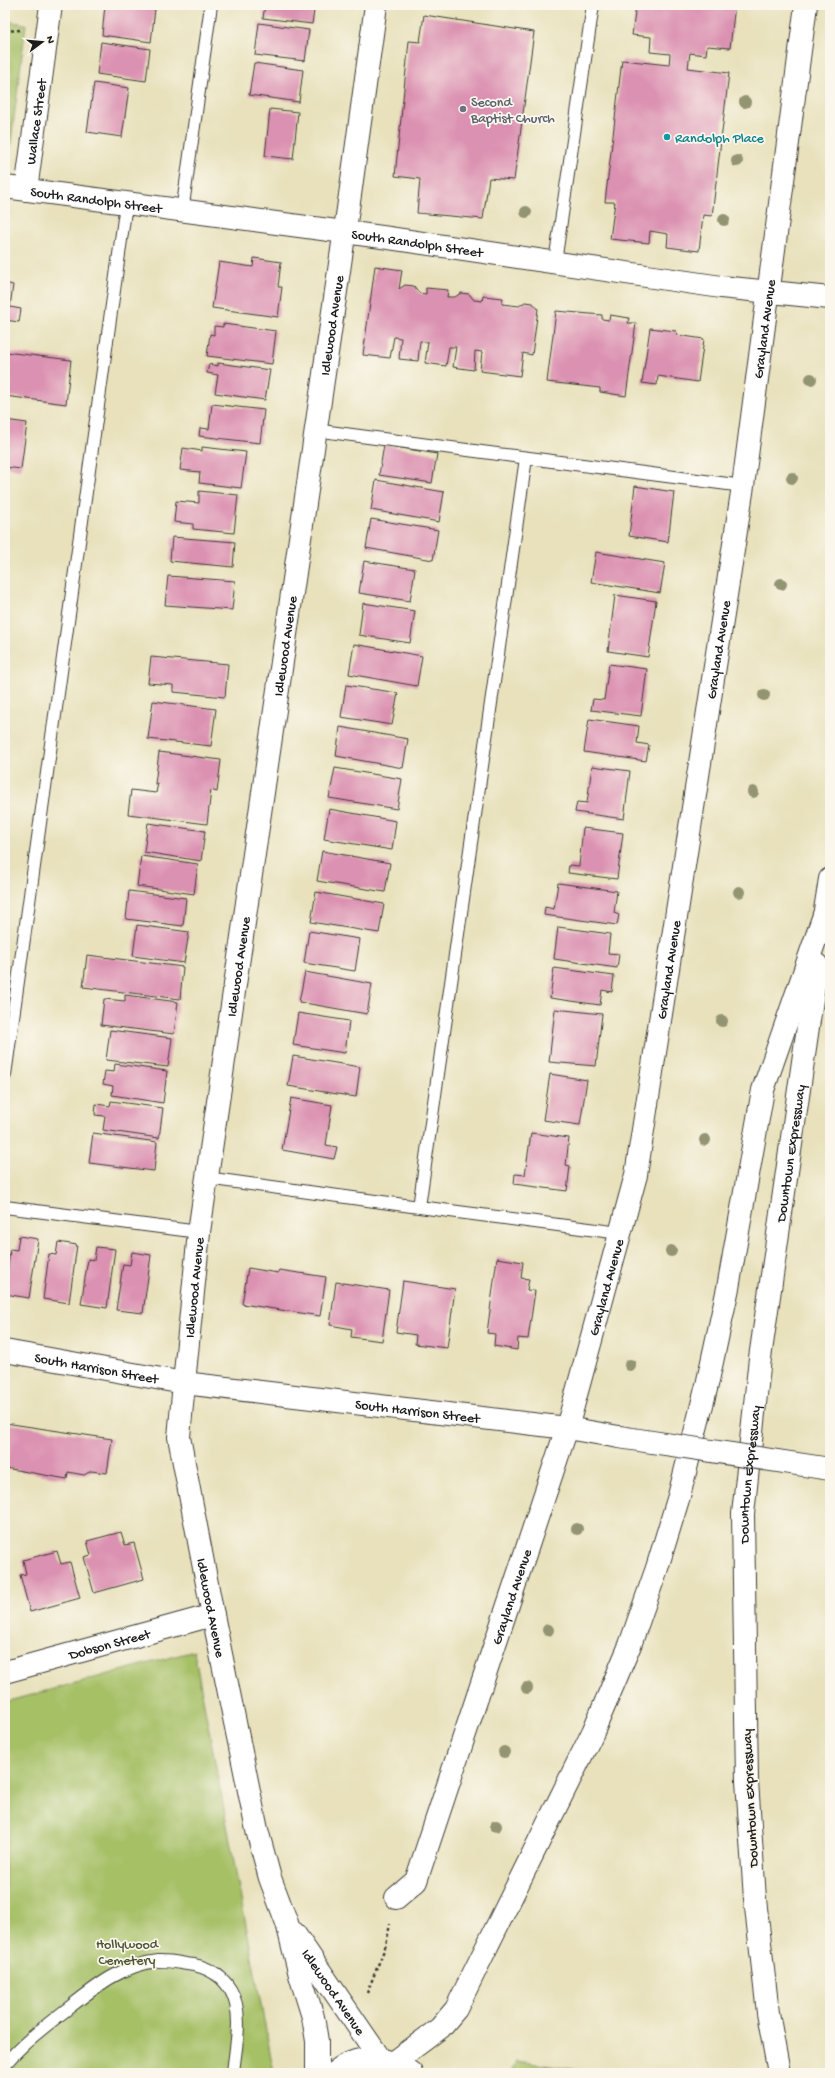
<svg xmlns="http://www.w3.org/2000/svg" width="835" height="2078" font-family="'Gochi Hand',sans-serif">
	<rect width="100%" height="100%" fill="#fbf7ec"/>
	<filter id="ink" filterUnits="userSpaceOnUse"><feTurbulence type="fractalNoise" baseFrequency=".025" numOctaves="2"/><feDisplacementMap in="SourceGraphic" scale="8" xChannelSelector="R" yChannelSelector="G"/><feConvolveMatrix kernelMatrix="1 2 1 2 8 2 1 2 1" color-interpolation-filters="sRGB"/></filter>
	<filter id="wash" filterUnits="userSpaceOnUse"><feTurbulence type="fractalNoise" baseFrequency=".012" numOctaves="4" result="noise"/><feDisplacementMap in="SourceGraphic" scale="16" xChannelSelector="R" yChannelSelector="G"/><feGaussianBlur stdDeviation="0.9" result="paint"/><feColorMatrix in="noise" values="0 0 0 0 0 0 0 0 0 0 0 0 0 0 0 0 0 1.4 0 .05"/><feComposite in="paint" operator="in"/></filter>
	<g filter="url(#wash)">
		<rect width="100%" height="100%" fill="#e8e1bc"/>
		<path fill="#a6c066" stroke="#616e41" d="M5,21L26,24L10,148L5,156Z
			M194,1651L274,2073H5V1702Z
			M516,2061L599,2073H511Z"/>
		<g id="blocks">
			<path fill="#db91b1" d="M105,5L155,9L151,42L102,35Z
				M265,5H315L312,24L263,18Z
				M636,5H735L730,48L707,46L706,55L690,53L688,68L729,73L712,216L703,215L699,251L667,247L668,234L650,231L649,243L610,239L615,202H605L622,60L669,65L670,54L650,52L651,37L632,35Z
				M424,15L534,32L514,180L489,178L483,219L417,213L420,179L395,176L409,41L420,42Z
				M259,23L309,30L305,61L255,55Z
				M101,42L150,49L146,81L97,74Z
				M254,63L303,70L299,102L249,95Z
				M94,83L129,88L122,137L87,132Z
				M270,109L298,112L293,159L265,156Z
				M254,258L281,262L278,287H282L278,317L212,308L219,262L253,267Z
				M375,266L402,270L399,289L405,285L414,286L419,293L426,294V288L448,290L447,297H455L461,293L469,294L474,300L482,301L483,296L503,298L502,304L519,306L525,302L533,303L538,309L532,355L523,353L520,376L480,371L482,352L475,351L474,370L453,367L456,347H449L446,366L425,363L428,342L420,341L418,361L399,359L401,338L394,337L390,358L363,355Z
				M5,283L13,285L10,307L21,309L19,322L5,320Z
				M556,311L602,315V319L609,320L610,315L629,318L628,323H636L626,396L600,392V388L547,382Z
				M223,324L276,331L272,364L207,356L210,334L214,335V326L223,327Z
				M650,328L676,331L677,335L704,339L698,382L658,376L657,385L642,383Z
				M5,352L71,360L66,404L5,396Z
				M218,363L270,370L265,400L215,393L218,375L207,373L209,364L218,366Z
				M212,404L264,410L260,443L199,436L200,428L209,429Z
				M5,420L27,423L21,469L5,467Z
				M384,445L437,454L432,483L379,475Z
				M202,447L246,452L241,488L199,483L200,472L180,470L183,448L202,451Z
				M376,480L444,492L439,522L371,510Z
				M635,486L674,492L668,542L629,536Z
				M199,491L238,495L234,533L193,529V524L174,522L176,501L199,503Z
				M371,519L438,530L433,560L366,548Z
				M172,537L235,542L233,567L170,561Z
				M596,552L665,563L660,593L591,582Z
				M364,561L415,569L410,601L359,593Z
				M168,576L235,581L232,610L165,605Z
				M615,595L656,601L648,657L608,651Z
				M363,603L415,611L410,643L359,635Z
				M354,644L422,656L417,686L349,674Z
				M151,657L228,664L225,697L173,692V685L148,683Z
				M609,664L647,669L641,716L591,710L593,699L604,700Z
				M346,685L398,693L392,725L341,717Z
				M153,701L216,709L211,746L148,739Z
				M589,719L639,726L637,743L649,745L646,761L584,752Z
				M340,727L408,739L403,768L336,756Z
				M159,752L221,760L217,792L211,790L207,824L128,814L131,790L156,793L158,783L155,784Z
				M592,766L630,771L624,819L575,812L577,802L587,803Z
				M335,768L402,779L397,809L329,798Z
				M329,809L396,821L392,850L324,839Z
				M148,823L205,831L201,861L144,852Z
				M583,828L623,833L617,879L568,873L569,865L579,866Z
				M322,851L390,863L385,892L317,881Z
				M141,856L198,864L194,894L137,886Z
				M558,883L617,891L614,913L619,915L617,925L544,915L545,907L554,909Z
				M129,891L186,898L183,926L126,919Z
				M316,892L384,904L379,933L311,922Z
				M137,925L189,932L184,963L133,956Z
				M558,927L610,934L608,953L619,954L617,968L554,959Z
				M309,931L360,939L355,971L304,963Z
				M87,955L183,967L180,999L83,987Z
				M554,968L614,976L612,992L602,990L600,1005L550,998Z
				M305,972L372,984L367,1014L299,1002Z
				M125,995L178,1002L174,1034L101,1025L104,999L125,1001Z
				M555,1009L602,1014L596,1066L549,1062Z
				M298,1013L349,1021L345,1053L293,1045Z
				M110,1030L172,1038L168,1067L106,1060Z
				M293,1056L360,1067L356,1097L288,1086Z
				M115,1064L167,1071L163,1103L112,1095L113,1086L103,1084L105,1071L114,1072Z
				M550,1074L587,1080L580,1125L543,1120Z
				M291,1098L332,1105L326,1145L337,1147L334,1159L282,1150Z
				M111,1101L163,1108L159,1138L103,1130L105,1116L95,1115L96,1104L110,1106Z
				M93,1133L157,1142L154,1171L89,1163Z
				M531,1133L569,1138L566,1165L570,1166L567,1191L514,1184L515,1174L525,1175Z
				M19,1236L38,1239L29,1298L5,1294L10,1249L17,1250Z
				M58,1242L77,1245L69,1303L43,1299L49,1254L56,1255Z
				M96,1247L115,1249L107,1308L81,1304L88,1259L94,1260Z
				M132,1252L151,1255L143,1313L116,1310L123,1264L130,1265Z
				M497,1258L523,1262L521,1278L529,1279L527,1290L535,1291L528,1339L518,1338L517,1350L494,1346L495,1334L487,1333Z
				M248,1268L278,1273L279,1270L326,1277L320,1316L242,1304Z
				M403,1281L455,1289L447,1348L415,1344L416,1335L396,1332Z
				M336,1282L389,1290L382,1341L351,1337L352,1329L330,1325Z
				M5,1423L112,1439L107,1473L91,1471L84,1475L68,1472L67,1479L5,1468Z
				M121,1532L125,1545L134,1543L144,1579L94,1593L84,1557L91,1555L87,1541Z
				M57,1551L61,1564L70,1562L80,1598L30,1612L20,1575L26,1574L23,1560Z"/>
		</g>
	</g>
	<g filter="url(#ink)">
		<use href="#blocks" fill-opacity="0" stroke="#3b3a34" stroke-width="1"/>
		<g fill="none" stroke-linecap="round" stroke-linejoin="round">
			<g stroke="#3b3a34" stroke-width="14">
				<path id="lane" d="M182,212L211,5
					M555,262L593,5
					M314,430L743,486
					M526,458L419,1207L620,1233
					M5,1075L126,204
					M206,1178L419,1207
					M5,1207L199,1232
					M5,2064C23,2043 44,2027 66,2010C94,1988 121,1965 158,1961C170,1960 183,1964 194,1965C215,1969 231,1983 236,2004C241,2026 235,2051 233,2073"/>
			</g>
			<g stroke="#3b3a34" stroke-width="24">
				<g id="street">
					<path id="s1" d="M5,187L382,237L721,287L830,298"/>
					<path id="s2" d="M26,190L51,5"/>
					<path id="s3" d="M184,1383L199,1232L350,195L376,5"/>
					<path id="s4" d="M5,1672L213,1615"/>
					<path id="s5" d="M396,1898L416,1881L567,1428"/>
				</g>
			</g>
			<g stroke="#3b3a34" stroke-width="24">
				<g id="secondary">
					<path id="s6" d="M5,1351L184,1383L567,1428L619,1437"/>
					<path id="s7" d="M184,1383L179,1437L213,1615L257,1830L270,1878L287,1923L300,1975L313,2017L317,2041V2073"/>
					<path id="s8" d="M567,1428L636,1175L743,486L806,5"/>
					<path id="s9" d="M294,1933L381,2060"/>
					<path d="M334,2073C356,2054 389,2055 411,2073"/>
				</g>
			</g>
			<g stroke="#3b3a34" stroke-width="24">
				<g id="highway">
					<path d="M822,929L830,879"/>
					<path d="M393,2063L440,2028L456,2009L593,1732L630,1645L657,1568L679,1496L707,1385L728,1288L763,1090L824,915"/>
					<path id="s10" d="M779,2073L768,2013L755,1899L747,1781L743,1514L760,1358L817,965"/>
				</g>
			</g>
			<path stroke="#3b3a34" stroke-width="2.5" stroke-dasharray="3 3" stroke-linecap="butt" d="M5,31L20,30
				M367,1993L386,1945L390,1924"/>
			<use href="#lane" stroke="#fff" stroke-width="12"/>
			<use href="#street" stroke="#fff" stroke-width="22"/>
			<use href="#secondary" stroke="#fff" stroke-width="22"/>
			<use href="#highway" stroke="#fff" stroke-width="22"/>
			<g stroke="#3b3a34" stroke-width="24" stroke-linecap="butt">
				<path id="secondary-bridge" d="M619,1437L830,1469"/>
			</g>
			<use href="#secondary-bridge" stroke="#fff" stroke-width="22"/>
		</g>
		<g fill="#929472">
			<circle cx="745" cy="102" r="6"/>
			<circle cx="737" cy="161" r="6"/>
			<circle cx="526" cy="212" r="6"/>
			<circle cx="724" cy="220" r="6"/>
			<circle cx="811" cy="379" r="6"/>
			<circle cx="792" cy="478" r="6"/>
			<circle cx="781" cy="584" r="6"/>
			<circle cx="764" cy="695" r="6"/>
			<circle cx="753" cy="792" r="6"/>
			<circle cx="739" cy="892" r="6"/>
			<circle cx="722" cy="1021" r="6"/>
			<circle cx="705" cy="1140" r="6"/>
			<circle cx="671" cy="1251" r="6"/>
			<circle cx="630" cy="1365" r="6"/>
			<circle cx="577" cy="1529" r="6"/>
			<circle cx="548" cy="1630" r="6"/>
			<circle cx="527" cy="1688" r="6"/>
			<circle cx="504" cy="1752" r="6"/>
			<circle cx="496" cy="1826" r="6"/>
		</g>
	</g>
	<circle fill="#6b7280" stroke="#fbf7ec" stroke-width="1.5" cx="463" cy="109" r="4"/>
	<circle fill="#0f9aa8" stroke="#fbf7ec" stroke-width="1.5" cx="667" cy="137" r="4"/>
	<g text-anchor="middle" stroke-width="3.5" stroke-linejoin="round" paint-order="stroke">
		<g font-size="14" fill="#5b616d" stroke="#fbf7ec" text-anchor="start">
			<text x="471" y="106">Second<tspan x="471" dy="16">Baptist Church</tspan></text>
		</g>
		<g font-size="14" fill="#1c1c1c" stroke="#fbf7ec">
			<text dy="5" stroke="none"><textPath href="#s2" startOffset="69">Wallace Street</textPath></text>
			<text dy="5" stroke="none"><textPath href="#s1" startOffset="92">South Randolph Street</textPath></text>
			<text dy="5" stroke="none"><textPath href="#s1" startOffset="416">South Randolph Street</textPath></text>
			<text dy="5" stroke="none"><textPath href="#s3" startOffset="1068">Idlewood Avenue</textPath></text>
			<text dy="5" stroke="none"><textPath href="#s8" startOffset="1118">Grayland Avenue</textPath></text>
			<text dy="5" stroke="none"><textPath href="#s3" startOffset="744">Idlewood Avenue</textPath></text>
			<text dy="5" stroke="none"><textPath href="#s8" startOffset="794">Grayland Avenue</textPath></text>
			<text dy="5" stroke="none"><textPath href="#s3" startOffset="420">Idlewood Avenue</textPath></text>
			<text dy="5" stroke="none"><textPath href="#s8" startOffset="470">Grayland Avenue</textPath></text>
			<text dy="5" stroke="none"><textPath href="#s10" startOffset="925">Downtown Expressway</textPath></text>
			<text dy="5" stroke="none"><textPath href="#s8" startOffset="146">Grayland Avenue</textPath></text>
			<text dy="5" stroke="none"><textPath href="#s3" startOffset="96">Idlewood Avenue</textPath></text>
			<text dy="5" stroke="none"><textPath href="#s6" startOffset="93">South Harrison Street</textPath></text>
			<text dy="5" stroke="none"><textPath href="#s6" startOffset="417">South Harrison Street</textPath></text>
			<text dy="5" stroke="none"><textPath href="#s10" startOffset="601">Downtown Expressway</textPath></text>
			<text dy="5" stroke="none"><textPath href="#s5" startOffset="326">Grayland Avenue</textPath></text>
			<text dy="5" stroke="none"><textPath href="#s7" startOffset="228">Idlewood Avenue</textPath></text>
			<text dy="5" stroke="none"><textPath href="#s4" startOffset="108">Dobson Street</textPath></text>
			<text transform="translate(749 1798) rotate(-93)" y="5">Downtown Expressway</text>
			<text dy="5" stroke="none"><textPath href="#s9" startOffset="71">Idlewood Avenue</textPath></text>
		</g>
		<g font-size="14" fill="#0d838f" stroke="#fbf7ec" text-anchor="start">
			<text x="675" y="142">Randolph Place</text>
		</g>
		<g font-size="14" fill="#4c5536" stroke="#fbf7ec">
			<text x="127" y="1948">Hollywood<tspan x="127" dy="16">Cemetery</tspan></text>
		</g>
	</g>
	<rect width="835" height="2078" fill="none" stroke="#fbf7ec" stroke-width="20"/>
	<g transform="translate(42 42) rotate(74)" stroke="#fbf7ec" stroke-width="3" paint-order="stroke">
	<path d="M0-3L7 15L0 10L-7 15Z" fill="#1c1c1c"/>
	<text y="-6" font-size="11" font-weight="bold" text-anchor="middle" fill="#1c1c1c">N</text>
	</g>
</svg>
